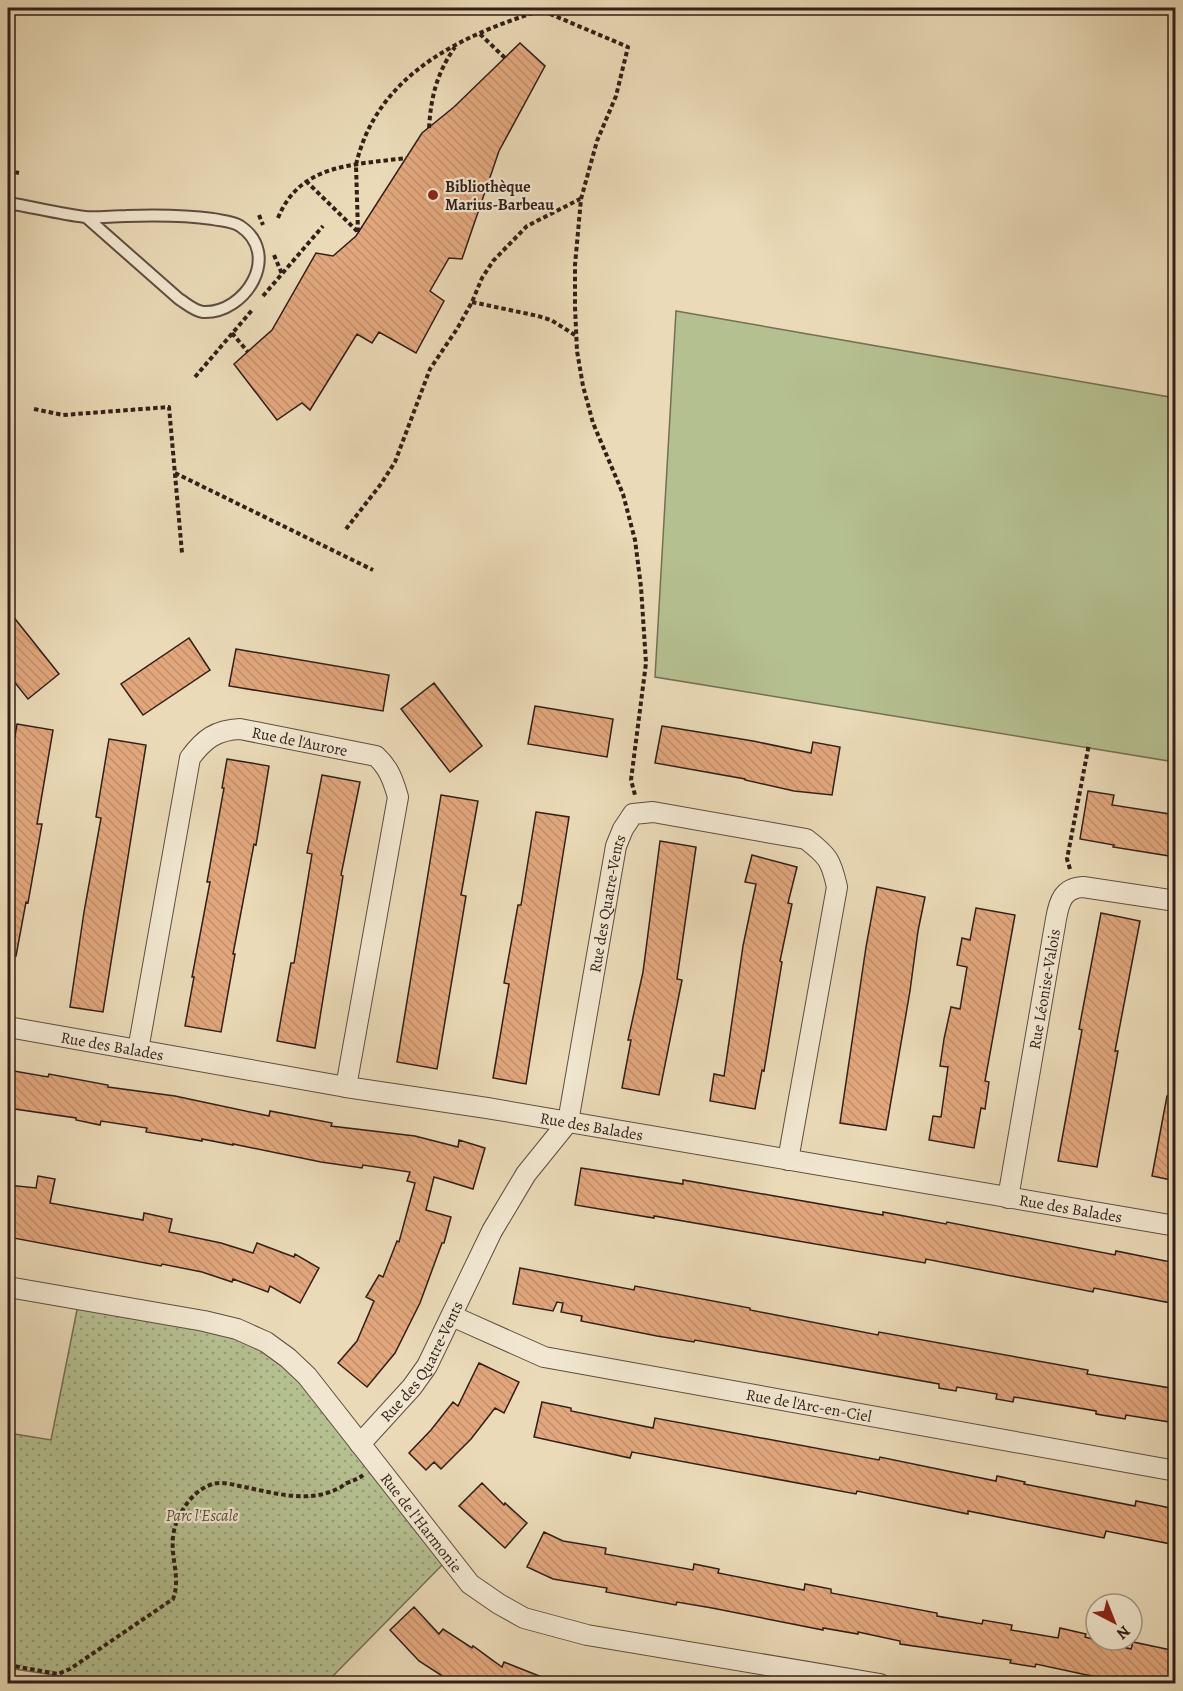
<svg xmlns="http://www.w3.org/2000/svg" width="1183" height="1691" font-family="Alegreya,serif">
	<defs>
		<pattern id="park-dots" width="8" height="8" patternUnits="userSpaceOnUse" patternTransform="scale(1.5)"><rect width="8" height="8" fill="#b5c090"/><path d="M2 2h.1M6 6h.1" fill="none" stroke="#949b75" stroke-width="1.8" stroke-linecap="round"/></pattern>
		<pattern id="building-back-hatch" width="6" height="6" patternUnits="userSpaceOnUse" patternTransform="scale(1.5)"><rect width="6" height="6" fill="#e2a77d"/><path d="M-1 5l2 2M0 0l6 6M5-1l2 2" fill="none" stroke="#c28f6b"/></pattern>
	</defs>
	<rect width="100%" height="100%" fill="#eadab7"/>
	<filter id="stains"><feTurbulence type="fractalNoise" baseFrequency=".00333" numOctaves="4"/><feColorMatrix values="0 0 0 0 .2 0 0 0 0 .09 0 0 0 0 .02 0 0 0 .5 -.17"/></filter>
	<radialGradient id="worn" r=".72"><stop offset=".6" stop-color="#630" stop-opacity="0"/><stop offset="1" stop-color="#630" stop-opacity=".3"/></radialGradient>
	<path fill="#b5c090" stroke="#737054" stroke-width="1.5" d="M676,311L1175,398V762L655,677Z"/>
	<path fill="url(#park-dots)" stroke="#737054" stroke-width="1.5" d="M79,1300L266,1342L449,1558L326,1683H106L8,1668V1433L51,1440Z"/>
	<path fill="url(#building-back-hatch)" stroke="#311f18" stroke-width="1.5" d="M520,43L545,66L499,151L462,259L449,258L430,291L444,301L416,353L379,332L372,343L357,334L310,410L302,403L277,420L234,364L272,330L316,253L333,256L356,236L422,133L454,107Z
		M8,610L59,674L28,699L8,674Z
		M189,638L210,670L143,715L121,684Z
		M236,649L389,675L383,711L229,686Z
		M434,683L482,746L450,772L401,709Z
		M535,706L613,719L607,757L528,744Z
		M17,724L53,730L37,824H42L28,903L26,902L16,956L8,955V779Z
		M662,726L753,741L811,753L813,742L840,747L832,795L794,791L745,780V779L655,763Z
		M109,739L146,745L103,1012L70,1007L84,912L101,818L96,817Z
		M227,759L269,766L256,845L254,844L233,954H235L221,1032L185,1026L194,977H192L210,882H207L224,788H222Z
		M322,775L360,782L341,875L343,876L315,1048L277,1041L291,963H294L312,854L307,853Z
		M1088,791L1114,795L1112,805L1176,815V857L1113,847L1114,845L1080,839Z
		M441,795L478,801L461,895L466,896L437,1069L397,1062Z
		M536,812L569,817L526,1084L493,1078L509,984L504,983L518,905H521Z
		M660,841L696,847L677,979L682,980L659,1095L622,1088L631,1040H628L643,972Z
		M752,855L797,867L788,903L792,904L780,961L782,962L764,1071L762,1070L755,1109L710,1101L714,1074L724,1076L743,946L756,884L745,882Z
		M877,887L925,897L918,931L910,991L886,1130L840,1123L866,947Z
		M976,908L1015,915L985,1081L989,1082L985,1109L981,1108L974,1148L929,1140L933,1116L941,1117L948,1067L940,1066L944,1039L951,1007L960,1009L967,967L957,965L962,938L970,940Z
		M1101,913L1140,921L1115,1051H1118L1097,1167L1058,1161L1082,1030L1079,1029Z
		M8,1070L48,1077L49,1074L108,1085V1087L175,1096L269,1116L270,1111L332,1123L331,1126L415,1136L458,1147L459,1140L485,1148L473,1189L434,1177L426,1210L451,1217L444,1243H442L420,1303L395,1353L367,1387L338,1363L357,1341L374,1301L366,1297L379,1275L383,1277L397,1241L399,1242L415,1183L407,1181L410,1172L363,1165L362,1168L321,1162L233,1144V1145L202,1139V1141L146,1132L147,1128L101,1121L100,1125L76,1120V1118L8,1108Z
		M1167,1096H1176V1181L1152,1176Z
		M581,1168L683,1184V1180L883,1215V1212L946,1224L947,1222L1115,1255L1116,1251L1176,1263V1304L1094,1288L1093,1292L926,1259L925,1263L654,1216V1218L575,1205Z
		M38,1176L55,1179L50,1203L143,1220L144,1213L172,1219L169,1232L221,1243L253,1253L257,1243L294,1257L295,1254L319,1268L300,1303L270,1286L268,1292L233,1279L232,1282L202,1272L162,1264L161,1266L8,1237V1185L36,1188Z
		M520,1268L634,1290L635,1286L750,1308V1310L878,1335L879,1332L1088,1370L1087,1374L1176,1389V1423L1126,1415L1125,1419L1096,1414V1411L1014,1397L1013,1402L996,1399L997,1394L957,1387L956,1391L939,1388V1384L695,1340L694,1342L657,1336L581,1321L582,1316L561,1312L563,1303L557,1302L553,1311L513,1304Z
		M479,1363L519,1382L504,1413L495,1408L471,1439L441,1469L434,1462L426,1470L409,1453L431,1430L453,1402L458,1406Z
		M542,1402L571,1408V1411L653,1428L655,1418L879,1460L880,1457L996,1481L997,1476L1025,1482L1024,1484L1135,1506L1136,1501L1176,1509V1545L1106,1531L1104,1538L968,1511V1514L857,1491L856,1494L632,1452L630,1458L534,1437Z
		M482,1483L504,1505L505,1503L527,1523L505,1548L459,1506Z
		M544,1532L563,1541L606,1548L605,1554L693,1570L694,1564L719,1569L718,1573L804,1590L805,1584L831,1589V1593L937,1613V1616L982,1624L983,1620L1012,1625L1011,1630L1058,1638L1060,1628L1086,1634L1085,1637L1096,1640L1131,1649L1133,1642L1176,1651V1683H1134L1115,1680V1681L1036,1664L1035,1667L1010,1663L1011,1660L900,1644V1641L858,1632V1634L823,1628V1630L712,1608L677,1602L676,1605L606,1592L607,1588L553,1579L527,1567Z
		M414,1607L439,1634L443,1629L472,1648L473,1646L502,1667L504,1662L557,1683H453L419,1661L390,1630Z"/>
	<g fill="none" stroke-linecap="round" stroke-linejoin="round">
		<g stroke="#5f4e40" stroke-width="14">
			<path id="service" d="M8,203C33,207 59,214 85,217C98,218 112,216 126,216C155,215 184,215 213,219C222,221 232,221 240,226C282,254 246,314 203,312C194,311 187,304 179,299L86,217"/>
		</g>
		<g stroke="#5f4e40" stroke-width="22">
			<g id="minor">
				<path id="s1" d="M8,1027L346,1087L487,1108L1176,1226"/>
				<path id="s2" d="M138,1050L190,758C204,739 216,730 240,729L376,756C389,768 393,780 398,797L346,1087"/>
				<path id="s3" d="M1008,1198L1056,919C1059,902 1063,888 1083,887L1176,901"/>
				<path id="s4" d="M8,1287L204,1321L237,1329L266,1342L288,1358L307,1376L470,1584L499,1604L524,1618L587,1635L880,1684"/>
				<path id="s5" d="M452,1316L544,1357L1176,1471"/>
				<path id="s6" d="M360,1444L412,1387L427,1366L492,1231L526,1174L568,1122L616,846L623,829L633,814L653,812L806,839C828,856 831,860 837,887L788,1160"/>
			</g>
		</g>
		<path stroke="#311f18" stroke-width="4" stroke-dasharray="4.5 3" stroke-linecap="butt" d="M536,8L628,47L616,96L597,141L581,199L575,265V307L577,351L583,386L593,423L623,494L635,540L641,587L646,663L631,780L635,795
			M480,34L505,58
			M429,128C431,96 437,73 455,47
			M8,171L19,173
			M306,181L357,231
			M259,215L263,225
			M278,218C300,163 355,165 406,158
			M358,232L356,165C377,72 466,33 549,8
			M274,255L282,274
			M263,296L323,226
			M472,302L538,316L551,320L575,335
			M232,333L248,352
			M195,377L253,309
			M34,409L63,415L169,407L182,553
			M175,473L373,570
			M346,529L381,484L395,462L430,369L457,329L472,302L482,278L493,261L527,226L580,199
			M1070,869L1067,859L1089,744
			M8,1665L58,1674L70,1669L173,1599C183,1573 164,1549 178,1519C184,1505 197,1488 213,1484C223,1481 234,1485 244,1487C275,1493 309,1504 339,1488C342,1487 344,1484 347,1483C353,1480 357,1480 363,1475"/>
		<use href="#service" stroke="#f1e7d0" stroke-width="10"/>
		<use href="#minor" stroke="#f1e7d0" stroke-width="20"/>
	</g>
	<circle fill="#8f2418" stroke="#f1e7d0" stroke-width="2" cx="433" cy="195" r="6"/>
	<g text-anchor="middle" stroke-width="4.5" stroke-linejoin="round" paint-order="stroke">
		<g font-size="16" font-weight="bold" fill="#311f18" stroke="#f1e7d0" text-anchor="start">
			<text x="445" y="192">Bibliothèque<tspan x="445" dy="18">Marius-Barbeau</tspan></text>
		</g>
		<g font-size="16" fill="#311f18" stroke="#f1e7d0">
			<text dy="6" stroke="none"><textPath href="#s2" startOffset="418">Rue de l'Aurore</textPath></text>
			<text dy="6" stroke="none"><textPath href="#s6" startOffset="608">Rue des Quatre-Vents</textPath></text>
			<text dy="6" stroke="none"><textPath href="#s3" startOffset="212">Rue Léonise-Valois</textPath></text>
			<text dy="6" stroke="none"><textPath href="#s1" startOffset="106">Rue des Balades</textPath></text>
			<text dy="6" stroke="none"><textPath href="#s1" startOffset="592">Rue des Balades</textPath></text>
			<text dy="6" stroke="none"><textPath href="#s1" startOffset="1078">Rue des Balades</textPath></text>
			<text dy="6" stroke="none"><textPath href="#s6" startOffset="104">Rue des Quatre-Vents</textPath></text>
			<text dy="6" stroke="none"><textPath href="#s5" startOffset="370">Rue de l'Arc-en-Ciel</textPath></text>
			<text dy="6" stroke="none"><textPath href="#s4" startOffset="504">Rue de l'Harmonie</textPath></text>
		</g>
		<g font-size="16" font-style="italic" fill="#594f3c" stroke="#f1e7d0">
			<text x="202" y="1521">Parc l'Escale</text>
		</g>
	</g>
	<rect width="1183" height="1691" fill="none" stroke="#eadab7" stroke-width="30"/>
	<rect x="9" y="9" width="1165" height="1673" fill="none" stroke="#311f18" stroke-width="3"/>
	<rect x="15" y="15" width="1153" height="1661" fill="none" stroke="#311f18" stroke-width="1.5"/>
	<g transform="translate(1114 1622) rotate(138)"><circle r="28" fill="#f1e7d0" stroke="#a49786" stroke-width="1.5"/>
	<path d="M0-4.5L10 22L0 15L-10 22Z" fill="#8f2418"/>
	<text y="-9" font-size="16" font-weight="bold" text-anchor="middle" fill="#311f18">N</text>
	</g>
	<rect width="100%" height="100%" filter="url(#stains)"/>
	<rect width="100%" height="100%" fill="url(#worn)"/>
</svg>
